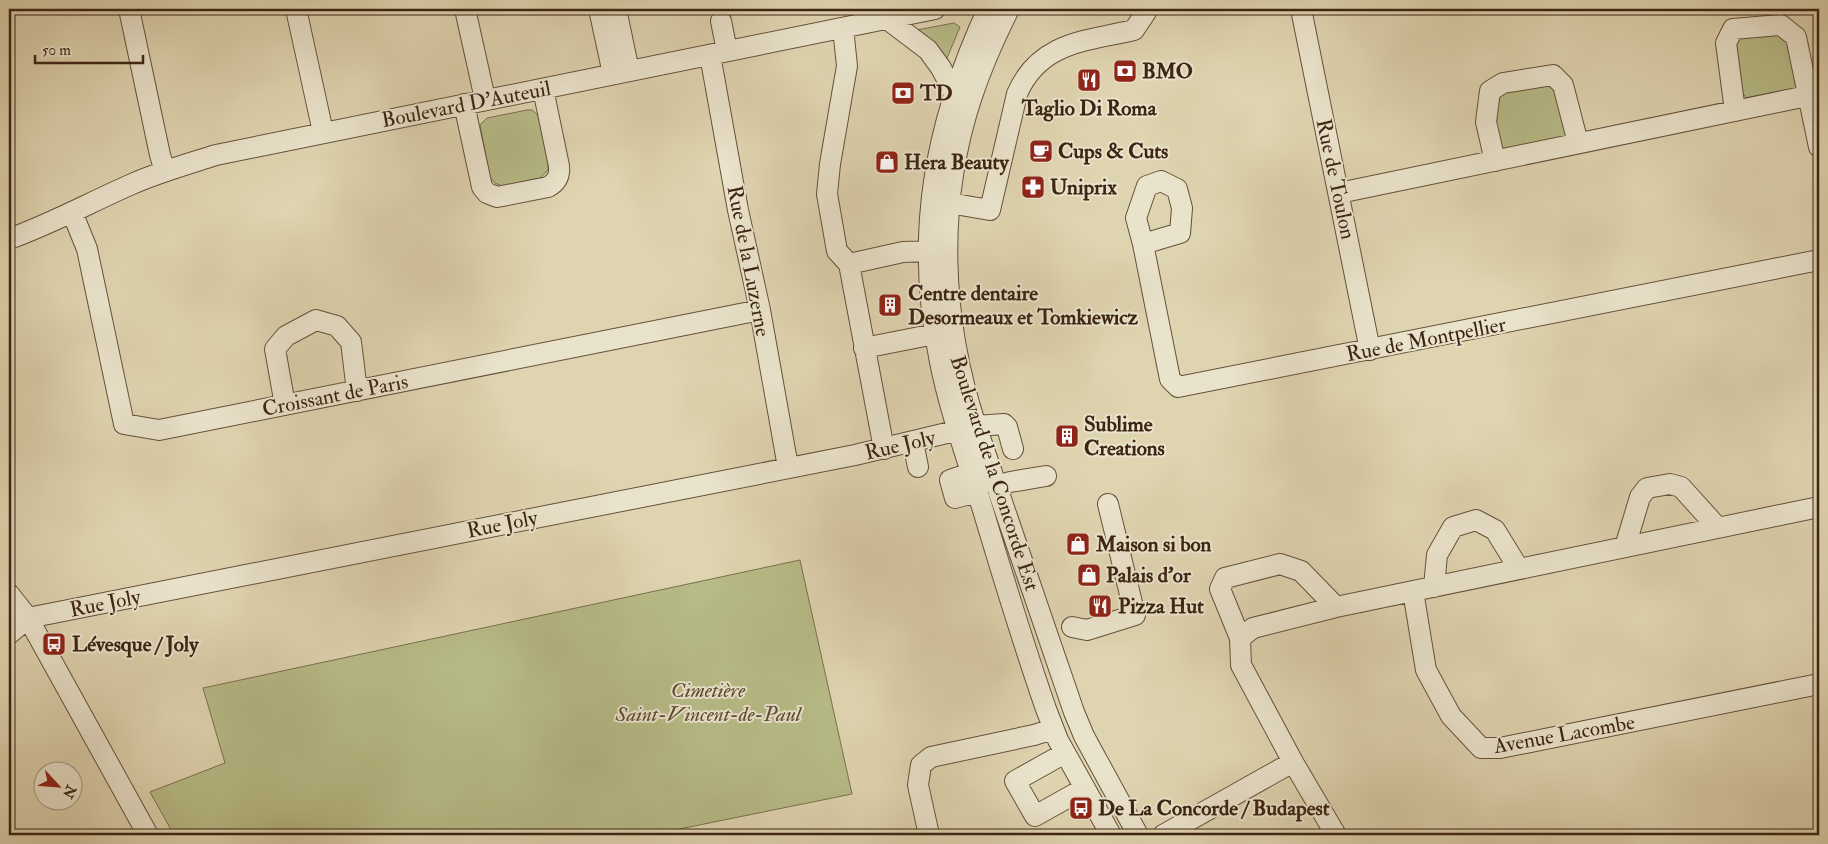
<svg xmlns="http://www.w3.org/2000/svg" width="1828" height="844" font-family="'IM FELL Double Pica',serif">
	<rect width="100%" height="100%" fill="#dfd4b0"/>
	<filter id="stains"><feTurbulence type="fractalNoise" baseFrequency=".004" numOctaves="4"/><feColorMatrix values="0 0 0 0 .2 0 0 0 0 .09 0 0 0 0 .02 0 0 0 .5 -.17"/></filter>
	<radialGradient id="worn" r=".72"><stop offset=".6" stop-color="#630" stop-opacity="0"/><stop offset="1" stop-color="#630" stop-opacity=".3"/></radialGradient>
	<path fill="#b7bb87" stroke="#7a704e" d="M954,23L960,27L945,63L917,30Z
		M1778,33L1791,44L1801,85L1794,91L1750,101L1742,93L1735,41L1745,34Z
		M1540,85L1551,87L1558,93L1568,137L1503,151L1492,109L1499,93Z
		M527,110H532L538,115L548,162V170L540,178L502,186L495,183L490,177L480,125L487,118Z
		M800,560L852,794L650,835H174L150,792L225,763L203,688Z"/>
	<g fill="none" stroke-linecap="round" stroke-linejoin="round">
		<g stroke="#65513b" stroke-width="22">
			<path id="minor" d="M129,9L160,155L165,171
				M296,9L323,132
				M465,9L485,99
				M599,9L613,74
				M616,9L629,71
				M988,9C934,125 914,235 940,362C950,412 968,461 983,510C1003,577 1023,643 1046,709L1058,740L1111,835
				M1009,9C995,37 982,66 972,96C936,204 941,319 976,426L1074,712L1084,736L1138,835
				M1301,9L1370,350
				M887,19L928,50L941,68L954,93
				M721,21L727,51
				M843,28L847,66L830,164L827,194L837,251L849,264
				M710,55L738,210L760,310L788,467
				M464,104L482,187L487,193L497,197L548,187C557,182 560,175 559,166L543,89
				M1735,111L1726,43L1733,29L1781,25L1796,37L1819,147
				M1495,161L1486,122L1490,91L1503,83L1553,75L1563,85L1578,143
				M1339,193L1807,96
				M949,203L990,210L1017,94C1039,42 1086,41 1134,30L1146,12L1145,9
				M72,212L87,249L124,424L159,430L760,310
				M9,239C51,224 91,202 132,184C159,172 188,164 216,155L935,9
				M1143,244L1180,233L1182,208L1177,189L1161,181L1147,186L1136,218L1143,244L1170,379L1178,387L1819,260
				M864,348L935,334
				M285,405L275,349L286,336L316,320L337,326L351,342L357,391
				M913,442L918,467
				M884,449L849,264L903,252L928,251
				M971,473L950,480L955,498L977,492
				M996,486L1010,482L1046,476
				M1625,547L1640,497L1647,488L1670,484L1681,487L1718,528
				M1434,587L1437,555L1453,527L1476,520L1495,530L1519,569
				M1413,591L1426,670L1451,716L1481,748H1500L1819,684
				M9,594L28,618L148,835
				M1336,607L1301,571L1280,564L1225,578L1220,589L1240,638L1241,665L1293,762L1336,835
				M1072,627L1087,630L1135,615L1108,504
				M9,634L28,618L855,455L976,426L1004,424L1007,427L1013,449
				M1240,638L1253,628L1336,607L1819,507
				M1065,753L1015,781L1035,816L1085,788
				M929,835L918,785L921,765L931,757L1034,735L1053,729
				M1163,835L1293,762"/>
		</g>
		<use href="#minor" stroke="#eae3cc" stroke-width="20"/>
	</g>
	<defs>
		<g id="bank-square" transform="scale(1.25)"><rect x="-9" y="-9" width="18" height="18" rx="4" fill="#8f2418" stroke="#eae3cc"/><path d="M-6-4H6V4H-6ZM0-2.3a2.3 2.3 0 1 0 0 4.6a2.3 2.3 0 1 0 0-4.6Z" fill="#fff"/></g>
		<g id="restaurant-square" transform="scale(1.25)"><rect x="-9" y="-9" width="18" height="18" rx="4" fill="#8f2418" stroke="#eae3cc"/><path d="M-5-6h1v4h1v-4h1v4h1v-4h1v5L-1.5 .5V6h-2V.5L-5-1ZM5-6V6H3V1.5H1.5Q1.5-4 5-6Z" fill="#fff"/></g>
		<g id="cafe-square" transform="scale(1.25)"><rect x="-9" y="-9" width="18" height="18" rx="4" fill="#8f2418" stroke="#eae3cc"/><path d="M-5.5-4.5H6V0H3Q3 3.5 0 3.5H-2.5Q-5.5 3.5-5.5 0ZM3-3.2v2h1.7v-2ZM-6 4.5H4V6H-6Z" fill="#fff"/></g>
		<g id="shop-square" transform="scale(1.25)"><rect x="-9" y="-9" width="18" height="18" rx="4" fill="#8f2418" stroke="#eae3cc"/><path d="M-5-2.5h2.3a2.7 3.5 0 0 1 5.4 0H5L5.5 6h-11ZM-1.5-2.5h3a1.5 2.3 0 0 0-3 0Z" fill="#fff"/></g>
		<g id="pharmacy-square" transform="scale(1.25)"><rect x="-9" y="-9" width="18" height="18" rx="4" fill="#8f2418" stroke="#eae3cc"/><path d="M-2-6h4v4h4v4h-4v4h-4v-4h-4v-4h4Z" fill="#fff"/></g>
		<g id="building-square" transform="scale(1.25)"><rect x="-9" y="-9" width="18" height="18" rx="4" fill="#8f2418" stroke="#eae3cc"/><path d="M-4-6H4V6H1V3H-1V6H-4ZM-2.5-4.3h1.7v1.8h-1.7ZM.8-4.3h1.7v1.8H.8ZM-2.5-1h1.7V.8h-1.7ZM.8-1h1.7V.8H.8Z" fill="#fff"/></g>
		<g id="bus-square" transform="scale(1.25)"><rect x="-9" y="-9" width="18" height="18" rx="4" fill="#8f2418" stroke="#eae3cc"/><path d="M-5-6H5V4H4V6H2V4H-2V6H-4V4H-5ZM-3.5-4V0h7V-4ZM-3.5 1.2v1.5H-2V1.2ZM2 1.2v1.5H3.5V1.2Z" fill="#fff"/></g>
	</defs>
	<g fill-rule="evenodd">
		<use href="#bank-square" x="1125" y="71"/>
		<use href="#restaurant-square" x="1089" y="80"/>
		<use href="#bank-square" x="903" y="93"/>
		<use href="#cafe-square" x="1041" y="151"/>
		<use href="#shop-square" x="887" y="162"/>
		<use href="#pharmacy-square" x="1033" y="187"/>
		<use href="#building-square" x="890" y="305"/>
		<use href="#building-square" x="1067" y="436"/>
		<use href="#shop-square" x="1078" y="544"/>
		<use href="#shop-square" x="1089" y="575"/>
		<use href="#restaurant-square" x="1100" y="606"/>
		<use href="#bus-square" x="54" y="644"/>
		<use href="#bus-square" x="1081" y="808"/>
	</g>
	<g text-anchor="middle" stroke-width="4" stroke-linejoin="round" paint-order="stroke">
		<g font-size="21" font-weight="bold" fill="#3c2514" stroke="#eae3cc" text-anchor="start">
			<text x="1142" y="78">BMO</text>
			<text x="920" y="100">TD</text>
			<text x="1089" y="115" text-anchor="middle">Taglio Di Roma</text>
			<text x="1058" y="158">Cups &amp; Cuts</text>
			<text x="904" y="169">Hera Beauty</text>
			<text x="1050" y="194">Uniprix</text>
			<text x="908" y="300">Centre dentaire<tspan x="908" dy="24">Desormeaux et Tomkiewicz</tspan></text>
			<text x="1084" y="431">Sublime<tspan x="1084" dy="24">Creations</tspan></text>
			<text x="1096" y="551">Maison si bon</text>
			<text x="1106" y="582">Palais d'or</text>
			<text x="1118" y="613">Pizza Hut</text>
			<text x="72" y="651">Lévesque / Joly</text>
			<text x="1098" y="815">De La Concorde / Budapest</text>
		</g>
		<g font-size="21" fill="#3c2514" stroke="#eae3cc">
			<text transform="translate(466 104) rotate(-11)" y="7">Boulevard D'Auteuil</text>
			<text transform="translate(1336 179) rotate(78)" y="7">Rue de Toulon</text>
			<text transform="translate(749 261) rotate(79)" y="7">Rue de la Luzerne</text>
			<text transform="translate(1426 339) rotate(-11)" y="7">Rue de Montpellier</text>
			<text transform="translate(335 395) rotate(-11)" y="7">Croissant de Paris</text>
			<text transform="translate(900 445) rotate(-13)" y="7">Rue Joly</text>
			<text transform="translate(995 473) rotate(72)" y="7">Boulevard de la Concorde Est</text>
			<text transform="translate(502 524) rotate(-11)" y="7">Rue Joly</text>
			<text transform="translate(105 603) rotate(-11)" y="7">Rue Joly</text>
			<text transform="translate(1564 734) rotate(-10)" y="7">Avenue Lacombe</text>
		</g>
		<g font-size="21" font-style="italic" fill="#5b4a31" stroke="#eae3cc">
			<text x="708" y="697">Cimetière<tspan x="708" dy="24">Saint-Vincent-de-Paul</tspan></text>
		</g>
	</g>
	<rect width="1828" height="844" fill="none" stroke="#dfd4b0" stroke-width="30"/>
	<rect x="10" y="10" width="1808" height="824" fill="none" stroke="#3c2514" stroke-width="2.5"/>
	<rect x="15" y="15" width="1798" height="814" fill="none" stroke="#3c2514"/>
	<g transform="translate(58 786) rotate(116)"><circle r="24" fill="#eae3cc" stroke="#a49782"/>
	<path d="M0-4L9 19L0 12L-9 19Z" fill="#8f2418"/>
	<text y="-8" font-size="14" font-weight="bold" text-anchor="middle" fill="#3c2514">N</text>
	</g>
	<path d="M35 55v8h108v-8" fill="none" stroke="#3c2514" stroke-width="2.5"/>
	<text x="42" y="55" font-size="15" fill="#3c2514" stroke="#eae3cc" stroke-width="4" paint-order="stroke">50 m</text>
	<rect width="100%" height="100%" filter="url(#stains)"/>
	<rect width="100%" height="100%" fill="url(#worn)"/>
</svg>
